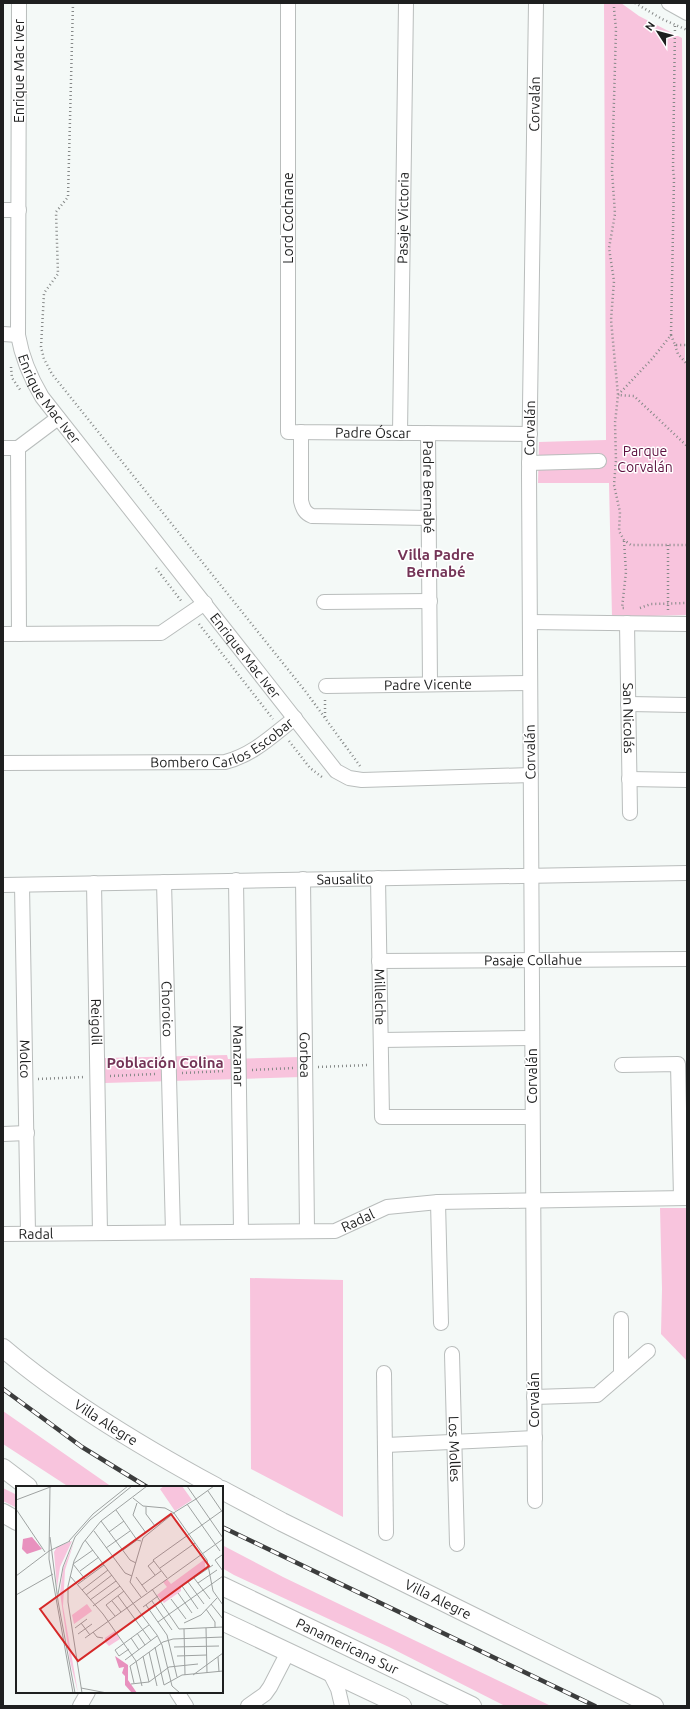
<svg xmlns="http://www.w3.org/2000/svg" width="690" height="1709" font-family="Ubuntu,sans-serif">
	<rect width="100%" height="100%" fill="#f4f9f7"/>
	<path fill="#f8c4dd" d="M604,3H621L639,16L682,38L685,361H687V615L612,617L609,483H538L539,442L606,440Z
		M227,1055L228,1059L300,1057L301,1077L105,1083V1058Z
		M660,1208H687V1361L661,1334L662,1289Z
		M250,1278L343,1280V1517L251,1469Z
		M3,1411L112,1487H69L3,1444Z
		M3,1488L17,1495V1508L3,1501Z
		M222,1545L283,1577L551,1706H505L389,1647L234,1575L222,1568Z"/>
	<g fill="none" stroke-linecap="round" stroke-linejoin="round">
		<g stroke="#b9bdbc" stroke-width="16">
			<g id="minor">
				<path id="s1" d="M19,3L18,335C22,358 30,377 42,397L336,771L349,778L362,780L531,775"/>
				<path id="s2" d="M288,3V432L530,434"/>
				<path d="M669,3L687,13"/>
				<path d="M3,210H19"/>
				<path d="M3,334L18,335"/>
				<path d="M301,432V501C303,509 305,513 312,516L429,518"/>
				<path id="s3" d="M400,433L406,3"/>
				<path id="s4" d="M428,433L430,684"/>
				<path d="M3,448H18L58,418"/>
				<path d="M18,448L19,634"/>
				<path d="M529,463L599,461"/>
				<path d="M324,602L430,601"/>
				<path d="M530,622L687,624"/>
				<path id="s5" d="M627,623L630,813"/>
				<path d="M3,634L161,633L205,603"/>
				<path id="s6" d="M326,686L530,683"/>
				<path d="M628,704L687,705"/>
				<path id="s7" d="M3,763L225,762C253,755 273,735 295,718"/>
				<path d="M629,779L687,780"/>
				<path id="s8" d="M378,878L382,1117H532"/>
				<path id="s9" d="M303,879L307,1230"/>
				<path id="s10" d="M236,880L241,1231"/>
				<path id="s11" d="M164,882L173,1232"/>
				<path id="s12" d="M94,883L100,1233"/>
				<path id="s13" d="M3,885L687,873"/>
				<path id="s14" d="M22,885L28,1233"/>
				<path id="s15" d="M379,961L687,959"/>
				<path d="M381,1040L531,1038"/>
				<path d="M622,1065L678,1064L681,1198"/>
				<path d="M3,1134L27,1133"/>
				<path d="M438,1202L441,1323"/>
				<path id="s16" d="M3,1234L335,1231L387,1207L438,1202L687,1198"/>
				<path d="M621,1319V1374"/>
				<path id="s17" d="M452,1354L457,1544"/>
				<path d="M384,1373L386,1533"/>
				<path d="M534,1397L597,1395L648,1351"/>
				<path d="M386,1445L535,1438"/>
				<path id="s18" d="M535,1501L529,473L536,3"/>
				<path d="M329,1671L338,1689L342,1706"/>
				<path d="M177,1692L186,1706"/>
				<path d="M80,1706L88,1692"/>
				<path d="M248,1706L265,1694L270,1687L288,1652"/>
			</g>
		</g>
		<g stroke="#b9bdbc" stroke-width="20">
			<g id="major">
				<path id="s19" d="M3,1348C65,1401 144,1448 216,1487"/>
				<path d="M3,1468L28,1487"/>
				<path id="s20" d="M222,1490L282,1522L654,1706"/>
				<path d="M3,1513L17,1521"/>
				<path id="s21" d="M222,1586L472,1706"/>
				<path d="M222,1621L402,1706"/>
			</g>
		</g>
		<path stroke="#868988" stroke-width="2.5" stroke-dasharray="1 3" stroke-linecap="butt" d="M73,3L68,197L56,212L58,274L44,293L41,347L44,359L52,374L306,692L360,766
			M614,3V9L616,29L612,171L615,214L609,248L614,281L611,320L618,395L615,423L616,460L614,485L620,512L619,531L624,540L631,545H687
			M635,3L662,19L687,30
			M675,26L673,169L674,178L671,335L652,359L618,395L634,396L687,446
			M671,335L675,345H687
			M675,345L678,354L687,364
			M11,367L12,378L21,391
			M624,541L626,572L622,608H625
			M156,568L182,602
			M640,608L651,604L687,603
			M668,610V545
			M199,624L273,719
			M325,717V700
			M289,741L310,768L322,777
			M318,1067L369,1065
			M252,1070L293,1068
			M182,1073L225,1071
			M110,1076L155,1074
			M38,1079L85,1077"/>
		<use href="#minor" stroke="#fff" stroke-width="14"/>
		<use href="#major" stroke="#fff" stroke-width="18"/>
		<g stroke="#3c3d3d" stroke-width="4.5">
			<path id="rail" d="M3,1389L82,1447L147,1487
				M222,1527L595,1706"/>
		</g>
		<use href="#rail" stroke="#fff" stroke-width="3" stroke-dasharray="9" stroke-linecap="butt"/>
	</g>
	<g text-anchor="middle" stroke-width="3" stroke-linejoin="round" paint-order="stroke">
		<g font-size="14" fill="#1e1f1f" stroke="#fff">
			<text transform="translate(19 71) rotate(-90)" y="5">Enrique Mac Iver</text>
			<text dy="5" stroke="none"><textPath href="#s18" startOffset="1397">Corvalán</textPath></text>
			<text transform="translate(288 218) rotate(-90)" y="5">Lord Cochrane</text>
			<text dy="5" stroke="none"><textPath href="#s3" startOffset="215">Pasaje Victoria</textPath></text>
			<text dy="5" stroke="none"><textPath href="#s1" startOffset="404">Enrique Mac Iver</textPath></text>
			<text dy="5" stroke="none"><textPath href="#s18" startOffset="1073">Corvalán</textPath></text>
			<text dy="5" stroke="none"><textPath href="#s2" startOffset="514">Padre Óscar</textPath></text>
			<text dy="5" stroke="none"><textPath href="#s4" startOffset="54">Padre Bernabé</textPath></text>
			<text dy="5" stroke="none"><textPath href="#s1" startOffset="728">Enrique Mac Iver</textPath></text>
			<text dy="5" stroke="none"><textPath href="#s6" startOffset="102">Padre Vicente</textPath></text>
			<text dy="5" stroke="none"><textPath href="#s5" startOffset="95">San Nicolás</textPath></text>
			<text dy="5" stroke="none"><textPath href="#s7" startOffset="224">Bombero Carlos Escobar</textPath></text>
			<text transform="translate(530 752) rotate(-91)" y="5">Corvalán</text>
			<text dy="5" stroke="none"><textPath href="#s13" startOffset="342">Sausalito</textPath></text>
			<text dy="5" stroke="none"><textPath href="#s15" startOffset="154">Pasaje Collahue</textPath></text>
			<text dy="5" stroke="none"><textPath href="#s8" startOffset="119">Millelche</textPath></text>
			<text dy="5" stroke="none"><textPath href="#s11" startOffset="127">Choroico</textPath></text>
			<text dy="5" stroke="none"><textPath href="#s12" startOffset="139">Reigolil</textPath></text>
			<text dy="5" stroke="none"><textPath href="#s9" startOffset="176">Gorbea</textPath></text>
			<text dy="5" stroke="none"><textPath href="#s10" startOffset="176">Manzanar</textPath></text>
			<text dy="5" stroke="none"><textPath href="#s14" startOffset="174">Molco</textPath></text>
			<text transform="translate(532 1076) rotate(-90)" y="5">Corvalán</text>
			<text dy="5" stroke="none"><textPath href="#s16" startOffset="357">Radal</textPath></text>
			<text dy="5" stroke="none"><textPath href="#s16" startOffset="33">Radal</textPath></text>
			<text transform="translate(534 1400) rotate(-90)" y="5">Corvalán</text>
			<text dy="5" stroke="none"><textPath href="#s19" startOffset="127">Villa Alegre</textPath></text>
			<text dy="5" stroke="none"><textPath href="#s17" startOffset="95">Los Molles</textPath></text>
			<text dy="5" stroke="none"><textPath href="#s20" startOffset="242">Villa Alegre</textPath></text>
			<text dy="5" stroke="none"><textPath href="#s21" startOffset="139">Panamericana Sur</textPath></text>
		</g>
		<g font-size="14" fill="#5d103f" stroke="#fff">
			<text x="645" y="456">Parque<tspan x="645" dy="16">Corvalán</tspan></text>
		</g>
		<g font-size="15" font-weight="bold" fill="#743457" stroke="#fff">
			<text x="436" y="560">Villa Padre<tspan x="436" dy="17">Bernabé</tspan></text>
			<text x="165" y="1068">Población Colina</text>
		</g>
	</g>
	<g transform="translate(16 1486)">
		<rect width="207" height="207" fill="#f4f9f7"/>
		<path d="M148,0H166L176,14L159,25L144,3ZM56,55L44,81L41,102L38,66L41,61ZM58,56L49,84L47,120L62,207L54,175L44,107L47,83ZM189,73V82L165,100V105L148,117L141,109L151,101L147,96L151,93L155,98ZM71,118L76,125L58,138L56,129ZM99,145L104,153L93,160L89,156V152Z" fill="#f8c4dd"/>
		<path d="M16,51L26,63L11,68L6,63L7,53ZM99,170L112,179V194L121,207H116L109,199V190L106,187L108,181L103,182Z" fill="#e891be"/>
		<path fill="none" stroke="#9ea2a1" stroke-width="1" d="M34,0L33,73L57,207M171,0L180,13L198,0M192,5L207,27M117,12L127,20L149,22L158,27L191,74L197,105L207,119M0,14L37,0M121,17L117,29L130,47M171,18L204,65M130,21V28L139,40M0,23L29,66M100,24L121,54L125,55M85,35L114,74L120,77M78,45L109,87L116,90M93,46L108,35M34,51L42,115L59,207M69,54L141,149L146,159L156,200L164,207M53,55L77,28L112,0M90,62L114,45M107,64L121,54M206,69L199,74L207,85M138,75L132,80L139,89M144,82L179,57M64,85L83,71M0,90L33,65L54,55M54,90L87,128L120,175L126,200M120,91L131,106M151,92L137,74L207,24M178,92L194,113M69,93L57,78L77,64M172,96L188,118M182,97L201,84M62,98L88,79M126,99L145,85M136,103L163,143L207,141M66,104L92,84M162,107L176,127M42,108L47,81L59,51L74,34L116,0M0,109L37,88M70,109L96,89M102,110L135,155M125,111L114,96L127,52L159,26L180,13L207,52M155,113L170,133M74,114L100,95M96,115L105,126M136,115L156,144M195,118L207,133M130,119L151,149L161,191M77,120L104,100M127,121L142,110M182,123L166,100L197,79M190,123L199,136V142M99,130L90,119L108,105M142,136L207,90M65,137L74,149M168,137L185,129L201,112M59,142L71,133M190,142L191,187M168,143L169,189M77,146L81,151L87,152M121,147L129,159M62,148L76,138M69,152L207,53M115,152L123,164M139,161L148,199L166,189L207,185M158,161L203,160M113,163L103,170L99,164L133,139M133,166L141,200M127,170L133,196M161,170L191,169M202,171L203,186M109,174L141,150M177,189L207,167M118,197L114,180L147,156L157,153L207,151M115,198L133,196L153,181L182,178M65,202L91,207M66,207L52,116V100L58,75L67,57L85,35L131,0"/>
		<path fill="#d62828" fill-opacity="0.15" stroke="#d62828" stroke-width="2" d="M155,28L193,80L62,175L24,123Z"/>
		<rect width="207" height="207" fill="none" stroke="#1e1f1f" stroke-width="2"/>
	</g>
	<rect width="690" height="1709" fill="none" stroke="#1e1f1f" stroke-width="8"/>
	<g transform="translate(658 32) rotate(306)" stroke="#ffffff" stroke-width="3" paint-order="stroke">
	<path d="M0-3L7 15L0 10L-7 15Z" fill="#1e1f1f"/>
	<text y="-6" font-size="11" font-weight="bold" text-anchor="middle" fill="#1e1f1f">N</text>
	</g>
</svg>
